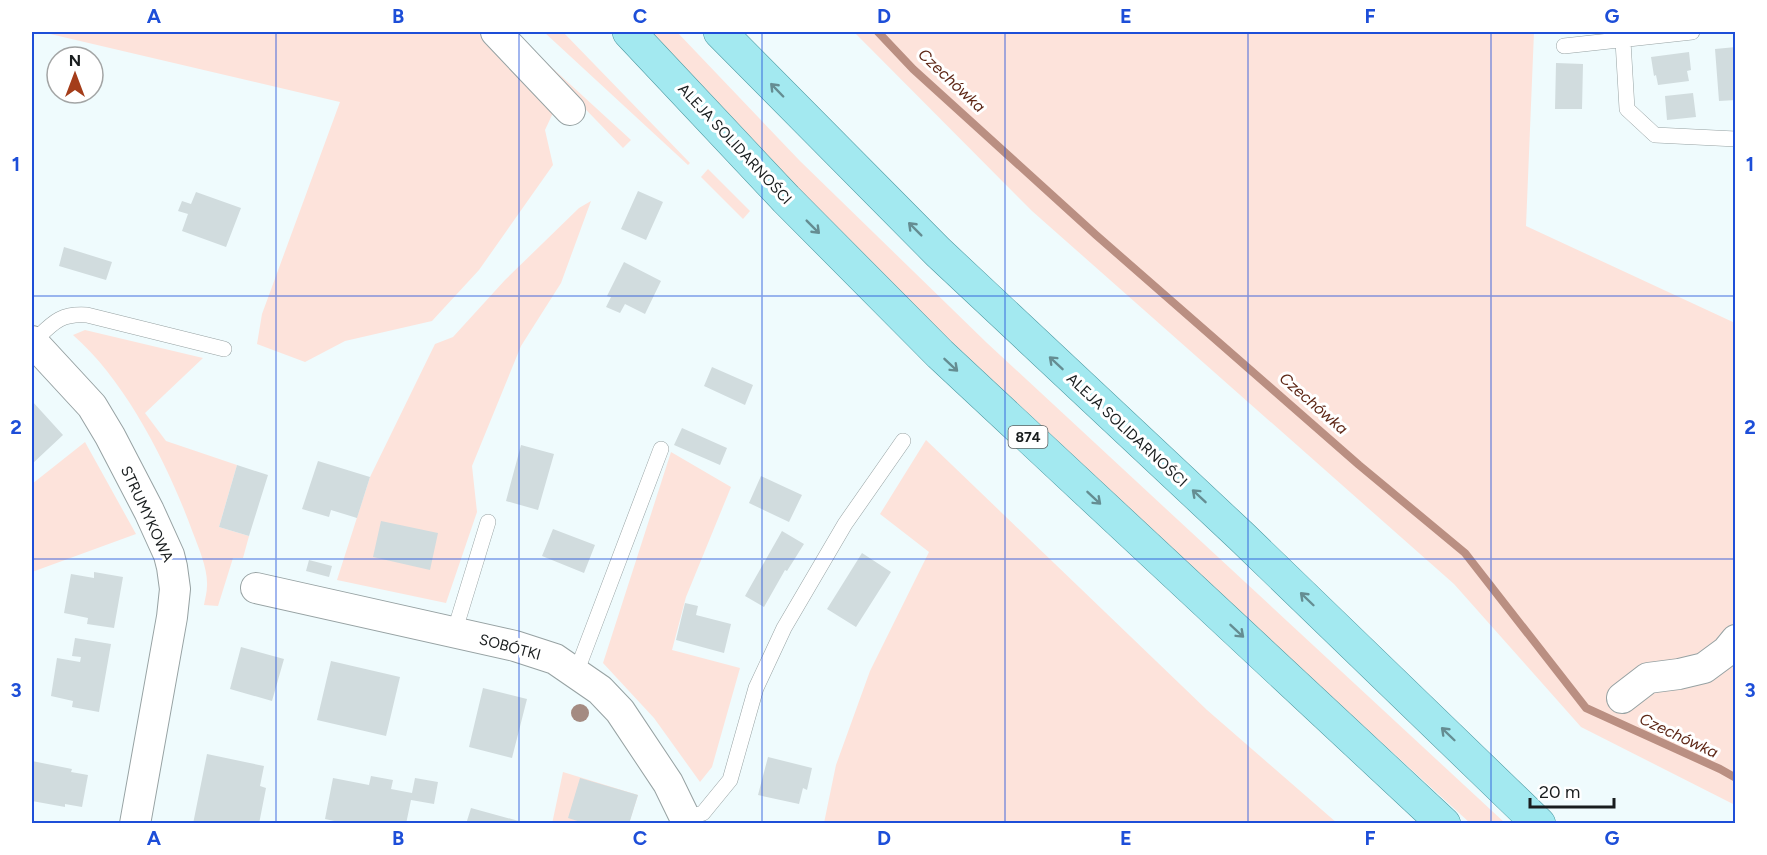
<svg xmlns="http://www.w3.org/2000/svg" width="1767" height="855" font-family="Figtree,sans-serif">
	<rect width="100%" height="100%" fill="#effbfd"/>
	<path fill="#fde3db" d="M46,32H481L552,106V115L545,130L553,165L479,270L432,321L345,341L305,362L257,344L262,314L340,102L46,33Z
		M511,32H513L631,140L623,148Z
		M544,32H563L690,163L688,165Z
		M648,32H677L800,161L987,343L1505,823H1470L1289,658L886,280Z
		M854,32H1534L1526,226L1735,323V805L1581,727L1454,584L1032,211Z
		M708,169L750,211L743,219L701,177Z
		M591,201L561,283L521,346L472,466L477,512L446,603L337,580L370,477L435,344L453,337L505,280L579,208Z
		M85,330L203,358L145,413L166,441L237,465L219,527L249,536L243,558H233L218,606L204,605C205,599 207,592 207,586C208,569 199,549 193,533C169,467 127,382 73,335Z
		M926,440L1207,710L1337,823H824L836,765L870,671L929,552L880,514Z
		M85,442L136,534L32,572V484Z
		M671,452L731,487L686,597L672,650L740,668L712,767L700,782L654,718L603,663Z
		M563,772L638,795L629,823L552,824Z"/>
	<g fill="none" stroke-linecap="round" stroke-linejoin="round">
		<path stroke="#ba8f82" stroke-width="8" d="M878,32L913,69L1096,235L1359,465L1465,553L1586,708L1720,769L1736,778"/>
	</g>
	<path fill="#d1dcde" d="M1736,47V100L1719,101L1715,49Z
		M1689,52L1691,70L1687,71L1689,81L1658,85L1656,75L1654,76L1651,57Z
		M1556,63L1583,64L1582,109H1555Z
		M1693,93L1696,117L1667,120L1665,96Z
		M638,191L663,202L646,240L621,229Z
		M196,192L241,208L226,247L182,231L188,214L178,211L182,201L191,204Z
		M64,247L112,262L106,280L59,266Z
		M624,262L661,281L645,314L625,304L620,313L606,307L611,297L607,296Z
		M712,367L753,385L745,405L704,386Z
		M32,401L63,435L32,464Z
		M682,428L727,448L720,465L674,445Z
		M521,445L554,454L538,510L506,501Z
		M318,461L370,477L357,518L331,510L329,517L302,509Z
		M237,465L268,475L249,536L219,527Z
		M761,476L802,495L789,522L749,503Z
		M381,521L438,533L430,570L373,557Z
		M553,529L595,545L584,573L542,556Z
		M782,531L804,544L787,571L785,570L764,607L745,596Z
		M862,553L891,572L856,627L827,609Z
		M309,560L332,566L329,577L306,571Z
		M94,572L123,577L114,628L87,624L88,618L64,613L71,574L94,578Z
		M685,603L698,606L696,615L731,624L724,653L676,640Z
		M75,638L111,644L99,712L72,707L73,701L51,696L57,658L80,662L81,657L72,656Z
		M241,647L284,659L272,701L230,689Z
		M331,661L400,677L386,736L317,720Z
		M483,688L527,699L512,758L469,747Z
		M207,754L264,766L260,786L266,788L259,824H193Z
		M768,757L812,768L807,790L803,788L799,804L758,795Z
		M32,761L72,769L71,772L88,775L82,807L65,804V807L32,801Z
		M371,776L393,780L391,789L412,793L415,778L438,782L434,804L411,800L406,824H348L325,819L333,778L369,785Z
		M580,778L638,795L629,824H587L568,818Z
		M471,808L526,823V824H466Z"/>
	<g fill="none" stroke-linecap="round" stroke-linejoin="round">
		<g stroke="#97a2a3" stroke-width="16">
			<path id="lane" d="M1623,41L1627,109L1655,135L1736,139
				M1564,46L1692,32
				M33,342C52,324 59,313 87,315L224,349
				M454,633L488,522
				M576,673L661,449
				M687,818L703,813L730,780L756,688L784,628L845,524L903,441"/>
		</g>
		<g stroke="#97a2a3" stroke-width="32">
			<path id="street" d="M496,32L570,110
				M32,341L92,406L110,436L149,511L169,555L172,567L175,589L172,617L135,824
				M256,588L515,646L555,659L600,690L620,711L668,783L688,824
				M1622,698L1648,678L1679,674L1704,668L1727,651L1736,640"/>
		</g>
		<g stroke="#4b98a0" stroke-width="34">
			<path id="primary" d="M629,32L786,199L940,354L1444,824
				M720,32L938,252L1241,536L1539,824"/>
		</g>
		<use href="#lane" stroke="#fff" stroke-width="15"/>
		<use href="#street" stroke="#fff" stroke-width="30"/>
		<use href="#primary" stroke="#a3e9f0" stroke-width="33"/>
	</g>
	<circle fill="#a48b82" cx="580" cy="713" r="9"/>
	<defs><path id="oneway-shaft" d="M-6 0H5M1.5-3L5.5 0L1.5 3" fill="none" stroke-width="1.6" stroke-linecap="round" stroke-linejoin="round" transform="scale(1.5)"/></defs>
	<g stroke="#658d92">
		<use href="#oneway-shaft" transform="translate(777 90) rotate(-134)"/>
		<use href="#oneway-shaft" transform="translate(813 227) rotate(45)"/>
		<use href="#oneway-shaft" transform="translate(915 229) rotate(-135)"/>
		<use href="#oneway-shaft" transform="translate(1056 363) rotate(-137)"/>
		<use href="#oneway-shaft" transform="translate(951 365) rotate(43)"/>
		<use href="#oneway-shaft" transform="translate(1199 496) rotate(-137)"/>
		<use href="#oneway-shaft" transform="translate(1094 498) rotate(43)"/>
		<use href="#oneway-shaft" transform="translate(1307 599) rotate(-136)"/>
		<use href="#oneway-shaft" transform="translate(1237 631) rotate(43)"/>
		<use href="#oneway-shaft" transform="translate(1448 734) rotate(-136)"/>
	</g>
	<path fill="none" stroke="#1d4ed8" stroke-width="1.5" stroke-opacity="0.55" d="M276,32V824M519,32V824M762,32V824M1005,32V824M1248,32V824M1491,32V824M32,296H1736M32,559H1736"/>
	<g text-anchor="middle" stroke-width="6" stroke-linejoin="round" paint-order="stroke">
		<rect fill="#fff" stroke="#5e6162" stroke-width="1.5" x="1008.5" y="426" width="39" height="22" rx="4.5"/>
		<g font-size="14" font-weight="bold" fill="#191d1e">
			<text x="1028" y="442">874</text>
		</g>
		<g font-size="15" fill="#191d1e" stroke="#fff">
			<text transform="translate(735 144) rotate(47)" y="5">ALEJA SOLIDARNOŚCI</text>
			<text transform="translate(1127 430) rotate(43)" y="5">ALEJA SOLIDARNOŚCI</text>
			<text transform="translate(147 514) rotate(65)" y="5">STRUMYKOWA</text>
			<text transform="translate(510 647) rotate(15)" y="5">SOBÓTKI</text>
		</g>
		<g font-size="16" font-style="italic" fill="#5e2716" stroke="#fff">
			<text transform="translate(952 80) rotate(43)" y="6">Czechówka</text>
			<text transform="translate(1314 403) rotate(41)" y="6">Czechówka</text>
			<text transform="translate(1679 735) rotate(25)" y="6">Czechówka</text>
		</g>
	</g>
	<rect width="1767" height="855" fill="none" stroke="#ffffff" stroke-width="66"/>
	<g transform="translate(75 75)"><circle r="28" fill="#ffffff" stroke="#a3a5a5" stroke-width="1.5"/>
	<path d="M0-4.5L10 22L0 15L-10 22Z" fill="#a43d1a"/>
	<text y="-9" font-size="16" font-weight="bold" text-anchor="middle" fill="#191d1e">N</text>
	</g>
	<path d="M1530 798v9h84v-9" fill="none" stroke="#191d1e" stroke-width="3"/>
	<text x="1539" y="798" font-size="18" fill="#191d1e" stroke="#ffffff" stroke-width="4.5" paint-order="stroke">20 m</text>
	<rect x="33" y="33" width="1701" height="789" fill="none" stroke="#1d4ed8" stroke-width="2"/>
	<g font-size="20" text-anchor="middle" font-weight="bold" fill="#1d4ed8">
		<text x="154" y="23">A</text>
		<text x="398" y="23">B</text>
		<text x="640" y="23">C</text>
		<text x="884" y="23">D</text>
		<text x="1126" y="23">E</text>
		<text x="1370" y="23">F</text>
		<text x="1612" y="23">G</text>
		<text x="16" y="171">1</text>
		<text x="1750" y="171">1</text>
		<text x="16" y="434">2</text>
		<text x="1750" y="434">2</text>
		<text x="16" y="697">3</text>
		<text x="1750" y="697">3</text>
		<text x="154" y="845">A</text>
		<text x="398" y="845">B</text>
		<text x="640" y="845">C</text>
		<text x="884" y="845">D</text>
		<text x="1126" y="845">E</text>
		<text x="1370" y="845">F</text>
		<text x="1612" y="845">G</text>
	</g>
</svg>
